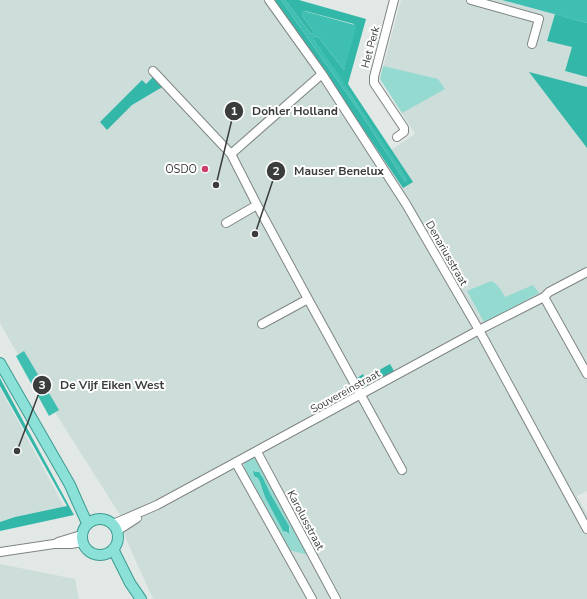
<svg xmlns="http://www.w3.org/2000/svg" width="587" height="599" font-family="'Nunito Sans',sans-serif">
	<rect width="100%" height="100%" fill="#e1e8e6"/>
	<path fill="#cdddda" d="M0,0H273L337,90L382,156L415,134L380,79L401,0H502L555,14L547,40L572,47L565,71L587,77V491L577,496L587,514V599H153L126,539L122,518L14,348L0,323Z
		M0,388L68,514L0,528Z
		M0,564L75,579L79,599H0Z"/>
	<path fill="#95dad0" fill-rule="evenodd" d="M383,66L438,79L445,89L402,113L380,79Z
		M491,281C498,284 501,290 505,297L533,285L539,293L488,322H484L467,291Z
		M251,458H255L256,460L308,555L289,550L245,469L244,466L245,462ZM254,471L255,472H257L263,478L270,493L284,516L290,529L288,534L282,529L265,497L260,482L258,478L254,476L253,472Z"/>
	<path fill="#33b7a9" d="M273,0H281L364,118L405,182L407,180L397,164L314,40V37L315,36L319,38L344,70L354,24L305,11L302,13V15L313,31V33L311,34L285,0H299L366,19L348,84L413,182L403,188L337,90Z
		M555,14L587,23V77L565,71L572,47L547,41Z
		M529,72L587,87V148Z
		M155,75L164,86L132,105L107,130L100,122L142,80L146,84Z
		M390,364L394,371L364,387L359,385L356,379L363,374L365,378Z
		M0,378L74,515L0,531V522L15,517L67,506L0,386Z"/>
	<path fill="#3fbfb1" d="M281,0H285L311,34L313,33V31L302,15V13L304,11L355,25L356,28L344,70L319,38L315,36L314,37V40L339,75L350,94L387,148L407,180V182H405L364,118Z
		M502,0H587V23Z
		M24,351L59,410L49,416L16,356Z
		M253,471H254L255,472H259L263,478L270,493L289,526V533L288,534L287,532L283,531L282,529L265,497L260,482L258,478L254,476Z"/>
	<g fill="none" stroke-linecap="round" stroke-linejoin="round">
		<g stroke="#7f8584" stroke-width="10">
			<path id="minor" d="M269,0L322,74L406,204L479,330L587,529
				M394,0L374,77V83L404,128V132L397,137
				M471,0L539,19L532,44
				M153,71L231,154L257,205L308,299L402,470
				M231,154L322,74
				M226,223L257,205
				M544,297L549,292L587,272
				M262,324L308,299
				M257,452L336,599
				M236,463L312,599
				M113,524L157,505L479,330L544,297L587,374
				M117,531L137,518
				M58,542L81,535
				M0,552L54,544H71L82,542"/>
		</g>
		<g stroke="#3c9b91" stroke-width="12">
			<path id="major" d="M0,363L70,485L77,501L87,523
				M82 537a18 18 0 1 1 36 0a18 18 0 1 1-36 0Z
				M113,549L130,583L141,599"/>
		</g>
		<use href="#minor" stroke="#fff" stroke-width="8"/>
		<use href="#major" stroke="#8be1d8" stroke-width="10"/>
	</g>
	<circle fill="#cc3f6d" stroke="#fff" stroke-width="1.5" cx="205" cy="169" r="4"/>
	<g text-anchor="middle" stroke-width="4" stroke-linejoin="round" paint-order="stroke">
		<g font-size="11" fill="#3b3d3d" stroke="#fff">
			<text transform="translate(370 47) rotate(-75)" y="4">Het Perk</text>
			<text transform="translate(447 253) rotate(60)" y="4">Denariusstraat</text>
			<text transform="translate(345 391) rotate(-29)" y="4">Souvereinstraat</text>
			<text transform="translate(306 520) rotate(62)" y="4">Karolusstraat</text>
		</g>
		<g font-size="11" fill="#3b3d3d" stroke="#fff" text-anchor="end">
			<text x="197" y="173">OSDO</text>
		</g>
	</g>
	<path fill="none" stroke="#3b3d3d" stroke-width="1.5" d="M216 185L234 111M255 234L276 171M17 451L42 385"/>
	<g fill="#3b3d3d" stroke="#fff" stroke-width="1.5">
		<circle cx="216" cy="185" r="4"/>
		<circle cx="255" cy="234" r="4"/>
		<circle cx="17" cy="451" r="4"/>
		<circle cx="234" cy="111" r="10"/>
		<circle cx="276" cy="171" r="10"/>
		<circle cx="42" cy="385" r="10"/>
	</g>
	<g font-size="12" text-anchor="middle" font-weight="bold" fill="#fff">
		<text x="234" y="115">1</text>
		<text x="276" y="175">2</text>
		<text x="42" y="389">3</text>
	</g>
	<g font-size="12" text-anchor="middle" font-weight="bold" fill="#3b3d3d" stroke="#fff" stroke-width="4" stroke-linejoin="round" paint-order="stroke">
		<text x="295" y="115">Dohler Holland</text>
		<text x="339" y="175">Mauser Benelux</text>
		<text x="112" y="389">De Vijf Eiken West</text>
	</g>
</svg>
